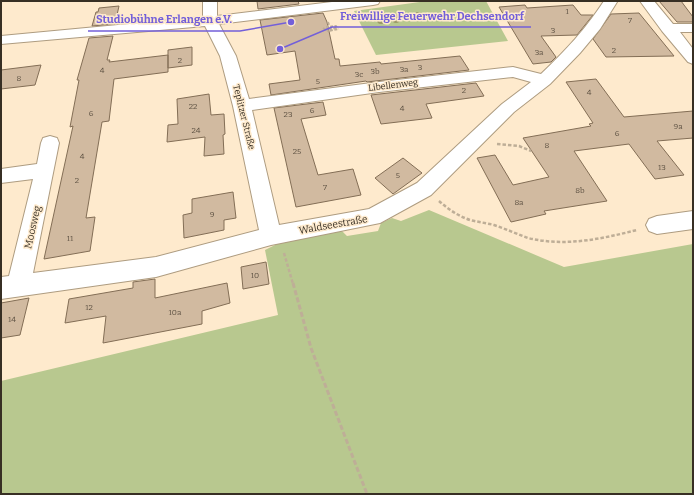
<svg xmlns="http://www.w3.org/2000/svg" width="694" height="495" font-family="Bitter,serif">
	<rect width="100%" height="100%" fill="#feeacd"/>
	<path fill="#b8c88f" d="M427,1H486L508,41L376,55L354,11Z
		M429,210L564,267L693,244V494H1V381L278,315L265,250L291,237L340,229L347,236L378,231L381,223L392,218L401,221Z"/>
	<path fill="#d1baa0" stroke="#836e56" d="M257,1H298L299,4L258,9Z
		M659,1H681L693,17V22H677Z
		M525,5L527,8L573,5L581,15H593L577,35L541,36L556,57L551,62L533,64L499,7Z
		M119,6L115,24L92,26L96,12H98L99,8Z
		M323,13L327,22L335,59H339L340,66L380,62L381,64L460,56L469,70L367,82L366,81L271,95L269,84L300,80L295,51L267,55L260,20Z
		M639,13L674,56L606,57L593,39L611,14Z
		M113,36L107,60H110L109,62L168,55V72L114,79L109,121L102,122L86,218L95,217L90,251L44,259L73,126L70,127L79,80H77L89,38Z
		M192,47V65L168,68V50Z
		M41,65L35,85L1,89V70Z
		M596,79L624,117L693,111V138L657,141L684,175L655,179L629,144L574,151L607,201L544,211L546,214L511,222L477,158L495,155L513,185L549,177L523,138L591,126L589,124L593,123L566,82Z
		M476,83L484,96L426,104L432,118L381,124L371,95Z
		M209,94L211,115L224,114L225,134L223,135L224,154L204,156L205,137L167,142L168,125L178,124L177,99Z
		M323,102L326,115L301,119L318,175L353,169L361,195L296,207L274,108Z
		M403,158L422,173L393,194L375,178Z
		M233,192L236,218L224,220V230L184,238L183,215L192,213V199Z
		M266,262L269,284L243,289L241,267Z
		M155,279V298L227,283L230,303L202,311V324L103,343L106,316L65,323L69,299L133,288V282Z
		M29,298L20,335L1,338V303Z"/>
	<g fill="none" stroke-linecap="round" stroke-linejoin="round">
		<g stroke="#ae9c80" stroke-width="2">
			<path id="street" d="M203,1H217V16L340,1H380L378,4L373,5L219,24L236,56L249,99L379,82L513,67L541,74C567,49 584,31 604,1L617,2L600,29L580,53L550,84L514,112L431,195L380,223L271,245L156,277L1,299V277L9,276L33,179L1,183V169L37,164L41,143L43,138L50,136L57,138L59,143L33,273L156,257L259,230L233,106L220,56L205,26L1,44V36L203,17ZM513,77L531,82L502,104L417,183L369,209L279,225L252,110L379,92Z
				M640,1H654L673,24H693V32H680L693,49V64L688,62L662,31Z
				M693,211V229L657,234L649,231L646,225L649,219L657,216Z"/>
		</g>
		<path stroke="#beae97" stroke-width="2" stroke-dasharray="3 1.5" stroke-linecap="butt" d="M328,22L329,25L327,27L336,26L337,28L327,29L328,31L339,29
			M323,28L326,30"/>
		<path stroke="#beae97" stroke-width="2.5" stroke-dasharray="3.5 2" stroke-linecap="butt" d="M497,144L519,146L531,151
			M439,201C448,209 458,216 470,220C478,222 486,223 494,225C506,229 517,234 528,238C565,247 601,239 637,230
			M284,253L293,284"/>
		<path stroke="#beae97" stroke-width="3" stroke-dasharray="5 2.5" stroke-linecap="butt" d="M293,283L311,348L367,494"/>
		<use href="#street" fill="#fff" fill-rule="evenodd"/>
	</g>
	<g fill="#9b9a67">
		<circle cx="418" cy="16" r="4"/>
		<circle cx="396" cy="19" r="4"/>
		<circle cx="381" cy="20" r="4"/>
	</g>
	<g text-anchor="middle" stroke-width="3" stroke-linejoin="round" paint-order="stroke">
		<g font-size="8" fill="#5e5243">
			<text x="567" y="14">1</text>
			<text x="630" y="23">7</text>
			<text x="553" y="33">3</text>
			<text x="614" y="53">2</text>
			<text x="539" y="55">3a</text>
			<text x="180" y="63">2</text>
			<text x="420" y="70">3</text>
			<text x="404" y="72">3a</text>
			<text x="102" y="73">4</text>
			<text x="375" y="74">3b</text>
			<text x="359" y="77">3c</text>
			<text x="19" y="81">8</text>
			<text x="318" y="84">5</text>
			<text x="464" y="93">2</text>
			<text x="589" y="95">4</text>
			<text x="193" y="109">22</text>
			<text x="402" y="111">4</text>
			<text x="312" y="113">6</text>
			<text x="91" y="116">6</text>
			<text x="288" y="117">23</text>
			<text x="678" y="129">9a</text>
			<text x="196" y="133">24</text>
			<text x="617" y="136">6</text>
			<text x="547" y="148">8</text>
			<text x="297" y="154">25</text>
			<text x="82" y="159">4</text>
			<text x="662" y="170">13</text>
			<text x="398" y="178">5</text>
			<text x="77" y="183">2</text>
			<text x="325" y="190">7</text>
			<text x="580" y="193">8b</text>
			<text x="519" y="205">8a</text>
			<text x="212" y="217">9</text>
			<text x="70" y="241">11</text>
			<text x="255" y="278">10</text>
			<text x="89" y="310">12</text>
			<text x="175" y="315">10a</text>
			<text x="12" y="322">14</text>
		</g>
		<g font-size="9" fill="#372f24" stroke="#feeacd">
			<text transform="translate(393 85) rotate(-7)" y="3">Libellenweg</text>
			<text transform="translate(244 117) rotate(76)" y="3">Teplitzer Straße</text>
		</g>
		<g font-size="10" fill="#372f24" stroke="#feeacd">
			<text transform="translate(333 224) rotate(-10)" y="4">Waldseestraße</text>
			<text transform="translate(32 227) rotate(-77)" y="4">Moosweg</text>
		</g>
	</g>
	<path fill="none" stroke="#735fd9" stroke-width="1.5" d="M280 49L332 27H531M291 22L240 31H88"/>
	<g fill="#735fd9" stroke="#feeacd" stroke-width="1.5">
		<circle cx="280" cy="49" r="4"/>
		<circle cx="291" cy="22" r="4"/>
	</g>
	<g font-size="11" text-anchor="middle" font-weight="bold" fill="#735fd9" stroke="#feeacd" stroke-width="3" stroke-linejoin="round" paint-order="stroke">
		<text x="432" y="20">Freiwillige Feuerwehr Dechsendorf</text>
		<text x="164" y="23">Studiobühne Erlangen e.V.</text>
	</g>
	<rect width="694" height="495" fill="none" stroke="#372f24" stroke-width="4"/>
</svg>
